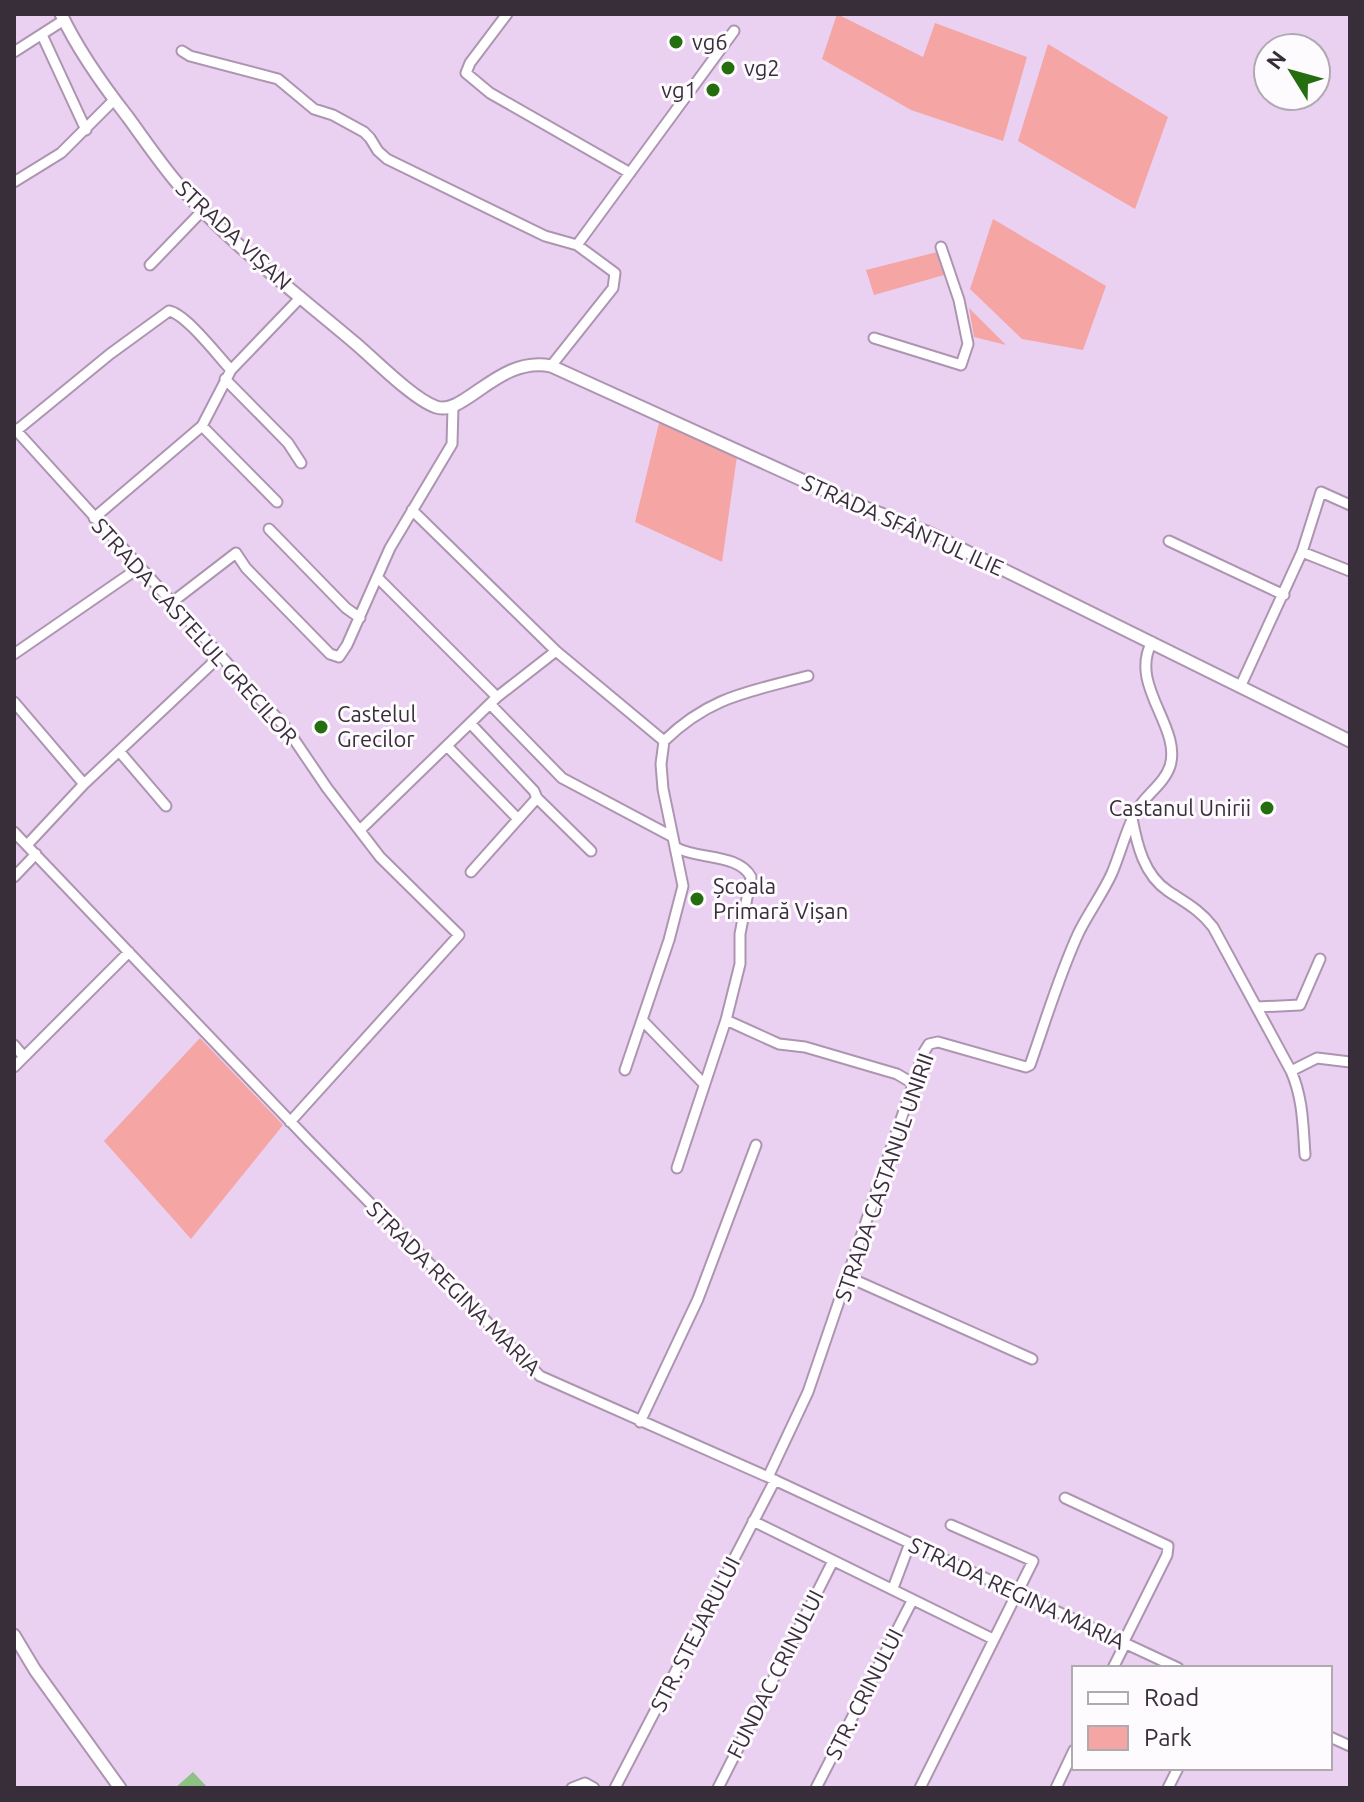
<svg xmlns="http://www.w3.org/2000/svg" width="1364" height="1802" font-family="Ubuntu,sans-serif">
	<rect width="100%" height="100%" fill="#ebd1f1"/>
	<path fill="#f4a5a4" d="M837,14L923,57L935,23L1027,57L1003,141L911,110L822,59Z
		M1048,44L1168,117L1135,209L1018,141Z
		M993,219L1106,286L1083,350L1022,339L970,289Z
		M937,252L944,275L874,295L866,270Z
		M969,308L1006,345L974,337Z
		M660,419L737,456L722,562L635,522Z
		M200,1038L283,1125L191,1239L104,1141Z"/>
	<path fill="#8ec184" d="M193,1772L208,1788H175Z"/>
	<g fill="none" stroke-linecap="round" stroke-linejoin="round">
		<g stroke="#ad95b2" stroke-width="13">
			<path id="minor" d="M507,14L470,63L466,73L490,93L630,173
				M42,35L86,130
				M182,51L190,56L278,79L314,109L333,115L364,132L370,138L378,151L387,159L545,236L577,245L615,273L613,288L551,366
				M14,52L64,20
				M14,182L61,153L114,100
				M577,245L734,31
				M150,265L203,210
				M874,338L961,365L968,344L959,300L941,247
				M225,379L288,443L301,463
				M202,426L277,502
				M14,428L287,729L327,788L380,857L459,935L290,1122
				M16,431L110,354L169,311C186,314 218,356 231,370
				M412,510L556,651L664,741
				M94,518L202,426L231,370L301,297
				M269,529L346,608L360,618
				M1169,541L1284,595
				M1302,552L1350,571
				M378,578L497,697
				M171,603L236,553L246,568L330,654L339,657L347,645L390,548L452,444L453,407
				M14,654L140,567
				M1241,685L1302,552L1321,492L1350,505
				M14,702L84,784L27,845
				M490,704L562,778L673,837
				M470,723L534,791L537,798L471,872
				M447,746L518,819
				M119,751L166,806
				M84,784L220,656
				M537,798L591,851
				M1132,818C1137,845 1144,875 1168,891C1186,903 1200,910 1213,927L1291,1071
				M360,830L497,697L556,651
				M14,832L309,1141L540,1376L768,1477L1178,1668
				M675,847C697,860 738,853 751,877L740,934V964L726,1020L677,1168
				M14,877L36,854
				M1257,1007L1300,1005L1320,959
				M726,1020L779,1044L805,1047L897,1074L914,1084
				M643,1021L704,1084
				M14,1045L24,1057
				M14,1067L129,952
				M625,1070L669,940L683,886L663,789L661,764L664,741C710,696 749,692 808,676
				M1305,1155C1303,1126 1303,1098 1291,1071L1317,1058L1350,1062
				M848,1277L1032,1359
				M640,1422L698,1299L756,1145
				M768,1477L808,1392L924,1052L929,1044L938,1042L1026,1067L1030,1065C1046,1020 1059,975 1079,932C1089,912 1103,893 1112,873C1120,854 1125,834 1134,815C1142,797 1164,785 1170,766C1182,727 1128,685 1152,642
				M1065,1498L1168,1546L1167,1555L1123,1643
				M753,1521L993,1639
				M893,1588L910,1543
				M1113,1668L1125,1644
				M1330,1737L1350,1746
				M572,1788L585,1783L594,1788
				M615,1788L775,1480
				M718,1788L833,1561
				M816,1788L912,1601
				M920,1788L1033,1561L951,1525
				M1056,1788L1074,1750
				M1168,1788L1178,1768"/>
		</g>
		<g stroke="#ad95b2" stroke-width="15">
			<path id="tertiary" d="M61,14C78,50 102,84 127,116C144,139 160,163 178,184C229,243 295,292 355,343C374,359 413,399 436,407C464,417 499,355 551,366L846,500L929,533L1350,741
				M14,1635L35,1670L120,1788"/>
		</g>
		<use href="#minor" stroke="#fff" stroke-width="9"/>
		<use href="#tertiary" stroke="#fff" stroke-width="11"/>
	</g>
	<g fill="#246e0f" stroke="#fefbff" stroke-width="3">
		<circle cx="676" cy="42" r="8"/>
		<circle cx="728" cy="68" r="8"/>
		<circle cx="713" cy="90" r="8"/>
		<circle cx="321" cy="727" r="8"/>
		<circle cx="1267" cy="808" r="8"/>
		<circle cx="697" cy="899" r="8"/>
	</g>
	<g text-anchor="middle" stroke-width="6" stroke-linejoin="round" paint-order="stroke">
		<g font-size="22" fill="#382e3a" stroke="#fefbff" text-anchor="start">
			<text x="692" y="50">vg6</text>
			<text x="744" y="76">vg2</text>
			<text x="697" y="98" text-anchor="end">vg1</text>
			<text x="337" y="722">Castelul<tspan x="337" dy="25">Grecilor</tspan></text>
			<text x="1251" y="816" text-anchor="end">Castanul Unirii</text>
			<text x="713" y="894">Școala<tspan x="713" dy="25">Primară Vișan</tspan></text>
		</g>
		<g font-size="22" fill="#382e3a" stroke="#fefbff">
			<text transform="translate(234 235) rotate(43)" y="8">STRADA VIȘAN</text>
			<text transform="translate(903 525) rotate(24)" y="8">STRADA SFÂNTUL ILIE</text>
			<text transform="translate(195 631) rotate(48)" y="8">STRADA CASTELUL GRECILOR</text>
			<text transform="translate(884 1177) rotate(-71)" y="8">STRADA CASTANUL UNIRII</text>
			<text transform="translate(454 1288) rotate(45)" y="8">STRADA REGINA MARIA</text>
			<text transform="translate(1017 1593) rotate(25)" y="8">STRADA REGINA MARIA</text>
			<text transform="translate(695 1634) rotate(-63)" y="8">STR. STEJARULUI</text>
			<text transform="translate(775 1674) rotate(-63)" y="8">FUNDAC CRINULUI</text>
			<text transform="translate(864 1694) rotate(-63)" y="8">STR. CRINULUI</text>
		</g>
	</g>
	<rect width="1364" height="1802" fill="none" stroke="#382e3a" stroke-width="32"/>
	<rect x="1072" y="1666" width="260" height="104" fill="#fefbff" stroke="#afa9b0" stroke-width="2"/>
	<rect x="1088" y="1692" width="40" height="12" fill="#ffffff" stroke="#afa9b0" stroke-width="2"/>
	<text x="1144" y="1706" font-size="24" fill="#382e3a">Road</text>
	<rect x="1088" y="1726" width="40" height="24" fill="#f4a5a4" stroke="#afa9b0" stroke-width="2"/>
	<text x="1144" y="1746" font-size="24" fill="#382e3a">Park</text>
	<g transform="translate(1292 72) rotate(307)"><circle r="38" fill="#fefbff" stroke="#afa9b0" stroke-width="2"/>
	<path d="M0-6L14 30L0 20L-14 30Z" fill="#246e0f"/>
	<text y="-12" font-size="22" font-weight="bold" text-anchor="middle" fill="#382e3a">N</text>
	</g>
</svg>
